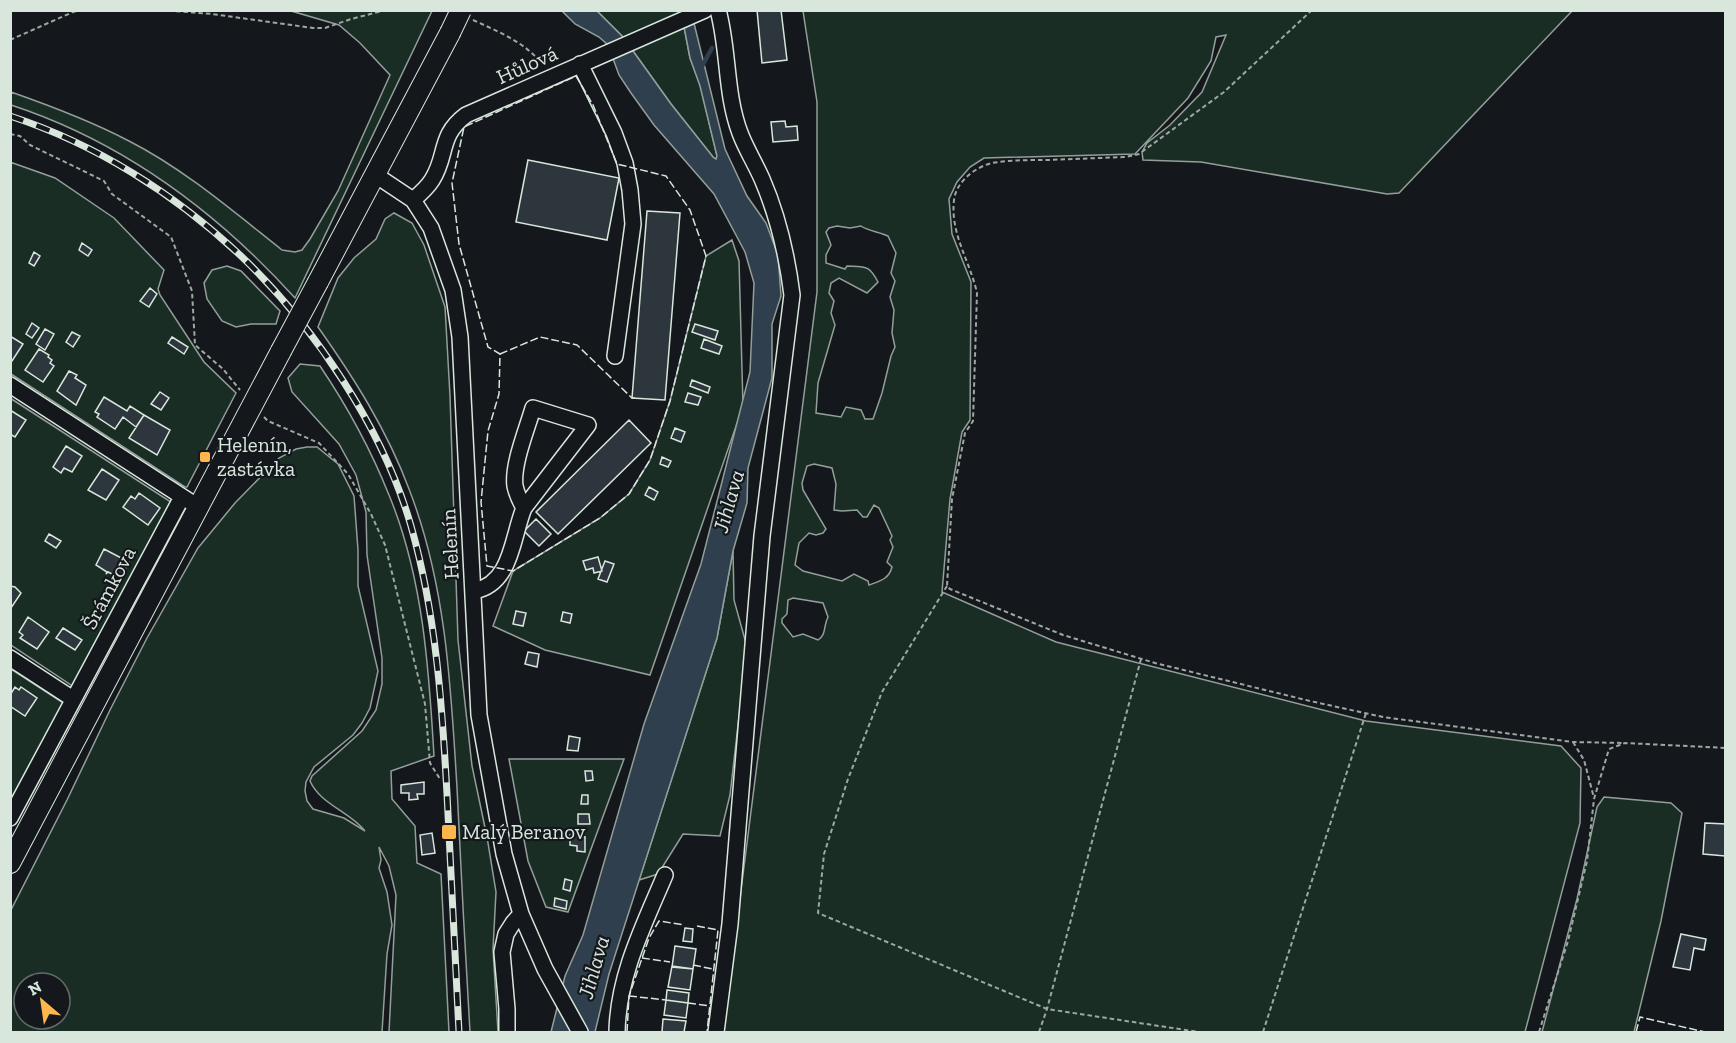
<svg xmlns="http://www.w3.org/2000/svg" width="1736" height="1043" font-family="'Zilla Slab',serif">
	<rect width="100%" height="100%" fill="#14181c"/>
	<path fill="#1a2d24" stroke="#939e99" stroke-width="1.5" fill-rule="evenodd" d="M291,11H432L295,298C216,211 124,142 11,105V92C51,106 91,121 129,141C184,169 234,212 282,250L295,252L302,250L310,239L338,191L390,75L360,43L339,25Z
		M597,11H681L690,58L700,84L717,156L716,159L713,157L671,104L623,37Z
		M803,11H1572L1399,193L1387,194L1201,162L1143,160L1142,152L1147,143L1170,125L1202,92L1226,35L1216,37L1211,61L1188,98L1135,154L984,158L970,167L957,182L949,199L952,234L971,282L970,420L962,432L950,499L942,592L1056,642L1366,721L1561,746L1581,768L1580,823L1525,1032H723L817,292V102ZM837,226L850,228L861,226C868,231 880,232 888,236L896,253L891,273L895,281L890,297L894,310L892,333L895,347L891,356L882,393L873,419H865L861,410L846,407L841,417L816,413L818,383L835,325L831,313L834,301L829,293L831,283L839,278L867,293L878,282C869,265 866,267 847,266L845,269L826,263V255L831,245L826,232L829,228ZM814,464L832,468L836,484L834,510L842,511L857,510L863,517H867L874,505L879,508L892,536L890,540L893,547L887,562L892,567C889,579 880,581 869,585L868,581L854,574L842,581L803,571L795,565L799,543L809,533L816,535L823,533L826,529L803,490L802,483L807,466ZM793,598L823,603L828,617C823,626 827,634 818,640L803,634L793,637L782,623V619L787,614L788,600Z
		M10,162L55,178L114,218L164,270L158,289L160,295L204,362L236,393L187,487H185L11,374Z
		M394,213L412,223L424,245L445,307L450,396L458,640L472,766L487,837L496,892L493,949L498,1032H470C465,951 461,869 457,788C451,687 446,584 409,489C387,430 354,378 318,327L338,278L354,258L376,239L385,219Z
		M732,240L739,261L743,406L650,675L545,650L493,626L513,571L600,518L629,494L650,460L670,401L706,256Z
		M227,266L241,271L280,311L276,324H251L236,327L222,321L207,299L204,283L212,270Z
		M300,364L320,366C347,406 371,450 389,495C423,577 429,669 434,756L391,771L392,799L415,826L417,863L441,874L449,1032H389L396,895L389,866L379,847L381,860L379,868L387,892L392,925L387,954L382,1032H11V910L67,800L110,710L147,638L198,548L235,503L279,458L296,449L307,447H317L338,464L354,496L358,550V586L378,671L370,708L362,723L353,735L314,767L306,782L305,791L307,801L313,809L344,818L365,831C350,812 320,804 310,781L312,776L362,731L376,710L382,684V658L367,555L366,512L356,475L339,444L292,392L288,378ZM24,983H60V1019H24Z
		M10,398L174,504L74,687L11,645Z
		M733,551L734,600L747,647L730,795L720,836L683,834L658,874L639,880L717,638Z
		M11,669L65,704L11,806Z
		M509,759H624L568,912L546,907L528,861Z
		M1604,797L1671,803L1682,813L1661,921L1634,1032H1542L1577,899L1597,807Z"/>
	<path fill="#2f3f4d" stroke="#939e99" stroke-width="1.5" d="M562,11H597L623,37L671,104L713,157L716,159L717,156L700,86L690,58L681,11H691L725,149L747,196L766,223L778,255L781,296L772,324V378L748,468L747,503L733,551L717,638L609,974L595,1032H551L565,976L583,935L644,724L701,564L750,372L754,283L745,252L714,194L654,125L631,93L619,75L608,45L599,37L575,24Z"/>
	<g fill="none" stroke-linecap="round" stroke-linejoin="round">
		<path stroke="#2f3f4d" stroke-width="4.5" d="M700,70L712,48"/>
	</g>
	<path fill="#2c363c" stroke="#d8e6dc" stroke-width="1.5" d="M757,10H781L787,60L762,63Z
		M785,121L786,127L797,126L798,140L773,142L771,122Z
		M528,160L619,178L607,240L516,222Z
		M647,211L680,213L665,400L632,398Z
		M82,243L92,250L88,256L79,250Z
		M34,252L40,256L34,266L29,263Z
		M150,288L157,294L149,307L140,301Z
		M32,323L39,328L32,338L26,334Z
		M695,324L718,331L715,340L692,332Z
		M45,329L54,334L45,350L36,344Z
		M72,332L80,336L73,347L66,342Z
		M10,336L23,344L12,361H10Z
		M172,337L188,347L184,354L168,343Z
		M704,339L722,346L719,354L701,348Z
		M39,349L49,355L48,357L52,360L50,363L54,366L43,382L25,370Z
		M69,371L77,375L75,378L86,385L76,405L57,391Z
		M692,380L710,387L708,393L690,386Z
		M160,392L169,398L161,410L151,404Z
		M688,393L701,397L698,405L685,402Z
		M104,397L127,411L130,406L144,415L136,427L123,417L115,429L97,417L99,414L95,412Z
		M10,410L26,420L15,437L10,434Z
		M144,415L170,430L157,455L129,438Z
		M629,420L651,443L558,534L536,512Z
		M675,428L685,432L681,442L671,438Z
		M66,446L82,456L72,472L64,468L61,473L53,467Z
		M662,457L671,461L668,467L660,464Z
		M102,469L119,480L106,500L88,490Z
		M649,487L658,492L654,500L645,495Z
		M139,493L160,508L148,525L123,507L131,496L135,499Z
		M536,519L551,534L539,546L524,531Z
		M49,534L61,541L56,548L45,541Z
		M104,549L129,562L120,578L108,572L106,574L107,572L96,565Z
		M598,557L602,571L594,573L593,568L586,570L583,561Z
		M605,561L614,564L607,582L598,579Z
		M10,586L15,587L21,593L11,608Z
		M516,611L526,613L523,626L513,624Z
		M563,612L572,614L570,623L561,621Z
		M28,617L49,632L37,649L20,638L23,635L19,632Z
		M63,628L82,640L75,650L56,638Z
		M528,652L539,654L537,667L525,664Z
		M15,687L19,690L21,687L37,698L25,716L10,706V695Z
		M569,736L580,738L578,751L567,750Z
		M585,771H592L593,780L586,781Z
		M424,782V794H417L418,799L409,800V793H401V785Z
		M582,795H588V804H581Z
		M578,814H589L590,824H578Z
		M1705,823L1726,824L1725,856L1703,854Z
		M432,833L435,853L422,855L420,835Z
		M570,835L585,837V852L577,851V846L570,845Z
		M565,879L572,881L570,891L563,889Z
		M555,898L567,901L566,909L554,906Z
		M685,928L693,929L692,942L683,941Z
		M1681,934L1706,939L1704,950L1694,948L1690,970L1673,967Z
		M675,946L696,949L693,969L672,967Z
		M672,966L693,969L690,990L668,987Z
		M667,990L689,993L688,1003L666,1000Z
		M666,1000L688,1003L686,1018L664,1015Z
		M663,1019L686,1021L684,1032H662Z"/>
	<g fill="none" stroke-linecap="round" stroke-linejoin="round">
		<g stroke="#d8e6dc" stroke-width="18">
			<path id="minor" d="M580,64L614,133L625,163L630,190L633,224L615,356
				M374,174L413,200L431,228L453,290L460,337L479,715L504,854L521,914L545,969L580,1032
				M413,200C420,194 427,188 432,180C448,155 438,136 466,115L705,10
				M10,385L189,501
				M474,591C512,584 512,537 524,508L588,425L533,408C527,429 512,465 515,486C517,495 520,501 524,508
				M10,658L73,699
				M10,818L182,497
				M507,1032V1009L502,952L506,934L513,923L521,914
				M617,1032C618,976 643,927 665,875
				M716,1032L730,924L762,536L792,295C787,255 778,216 762,179C755,163 746,149 740,133C725,93 729,50 718,10"/>
		</g>
		<g stroke="#d8e6dc" stroke-width="22">
			<path id="major" d="M318,282L450,33
				M10,863L281,351"/>
		</g>
		<path stroke="#9da8a2" stroke-width="2" stroke-dasharray="4.5 3" stroke-linecap="butt" d="M161,10L212,14L313,28H325L351,19L386,10
			M1312,10L1224,92L1139,154L1126,157C1100,158 1074,159 1047,160C1029,160 1010,160 992,163C975,167 956,182 954,200C950,234 970,261 977,293L973,421L965,433L952,499L947,586L950,589L1063,635L1155,663L1310,701L1383,717L1573,742L1625,743
			M473,20C499,32 525,42 543,65
			M10,40L73,12L82,10
			M10,134L20,136L30,145L104,181L112,194L171,237L192,291L195,345L223,369L240,390
			M264,417L268,421L319,443L348,474L371,514L385,545L425,704L430,763L440,779
			M947,586L882,692L848,779L824,854L818,913L1047,1009L1199,1032
			M1573,742L1584,760L1594,798
			M452,1032H461
			M1039,1032L1047,1009L1141,659
			M1263,1032L1366,713
			M1539,1032L1568,941L1587,861L1594,799L1609,749L1625,743L1726,748"/>
		<use href="#minor" stroke="#14181c" stroke-width="15"/>
		<use href="#major" stroke="#14181c" stroke-width="20"/>
		<g stroke="#d8e6dc" stroke-width="7">
			<path id="rail" d="M10,116C96,144 175,194 241,256C314,326 383,428 411,526C436,614 442,703 447,794C451,874 455,953 459,1032"/>
		</g>
		<use href="#rail" stroke="#14181c" stroke-width="4.5" stroke-dasharray="14" stroke-linecap="butt"/>
		<g stroke="#d8e6dc" stroke-width="22" stroke-linecap="butt">
			<path id="major-bridge" d="M450,33L461,10
				M281,351L318,282"/>
		</g>
		<use href="#major-bridge" stroke="#14181c" stroke-width="20"/>
		<path stroke="#d8e6dc" stroke-width="1.5" stroke-dasharray="8 3" stroke-linecap="butt" d="M576,76L593,105L617,164L666,176L690,210L706,256L670,401L650,460L629,494L600,518L513,571L487,566L481,502L488,431L499,394L500,354L488,347L459,244L452,183L464,127Z
			M500,354L540,337L577,345L632,398H635
			M697,926L718,930L707,1032
			M642,958L670,962
			M693,965L713,969
			M629,996L666,1000
			M688,1003L711,1006
			M627,1032L629,996L649,938L659,921L684,925
			M1636,1032L1640,1017L1705,1032"/>
	</g>
	<g fill="#ffb74d" stroke="#14181c" stroke-width="2">
		<rect x="199" y="451" width="12" height="12" rx="3"/>
		<rect x="441" y="824" width="16" height="16" rx="3"/>
	</g>
	<g text-anchor="middle" stroke-width="4.5" stroke-linejoin="round" paint-order="stroke">
		<g font-size="21" fill="#d8e6dc" stroke="#14181c">
			<text transform="translate(527 65) rotate(-24)" y="7">Hůlová</text>
			<text transform="translate(450 544) rotate(-93)" y="7">Helenín</text>
			<text transform="translate(109 588) rotate(-62)" y="7">Šrámkova</text>
		</g>
		<g font-size="21" fill="#d8e6dc" stroke="#14181c" text-anchor="start">
			<text x="217" y="452">Helenín,<tspan x="217" dy="24">zastávka</tspan></text>
			<text x="462" y="839">Malý Beranov</text>
		</g>
		<g font-size="22" font-style="italic" fill="#d8e6dc" stroke="#14181c">
			<text transform="translate(728 501) rotate(-74)" y="8">Jihlava</text>
			<text transform="translate(593 967) rotate(-74)" y="8">Jihlava</text>
		</g>
	</g>
	<rect width="1736" height="1043" fill="none" stroke="#d8e6dc" stroke-width="24"/>
	<g transform="translate(42 1001) rotate(331)"><circle r="28" fill="#14181c" stroke="#626a69" stroke-width="1.5"/>
	<path d="M0-4.5L10 22L0 15L-10 22Z" fill="#ffb74d"/>
	<text y="-9" font-size="16" font-weight="bold" text-anchor="middle" fill="#d8e6dc">N</text>
	</g>
</svg>
